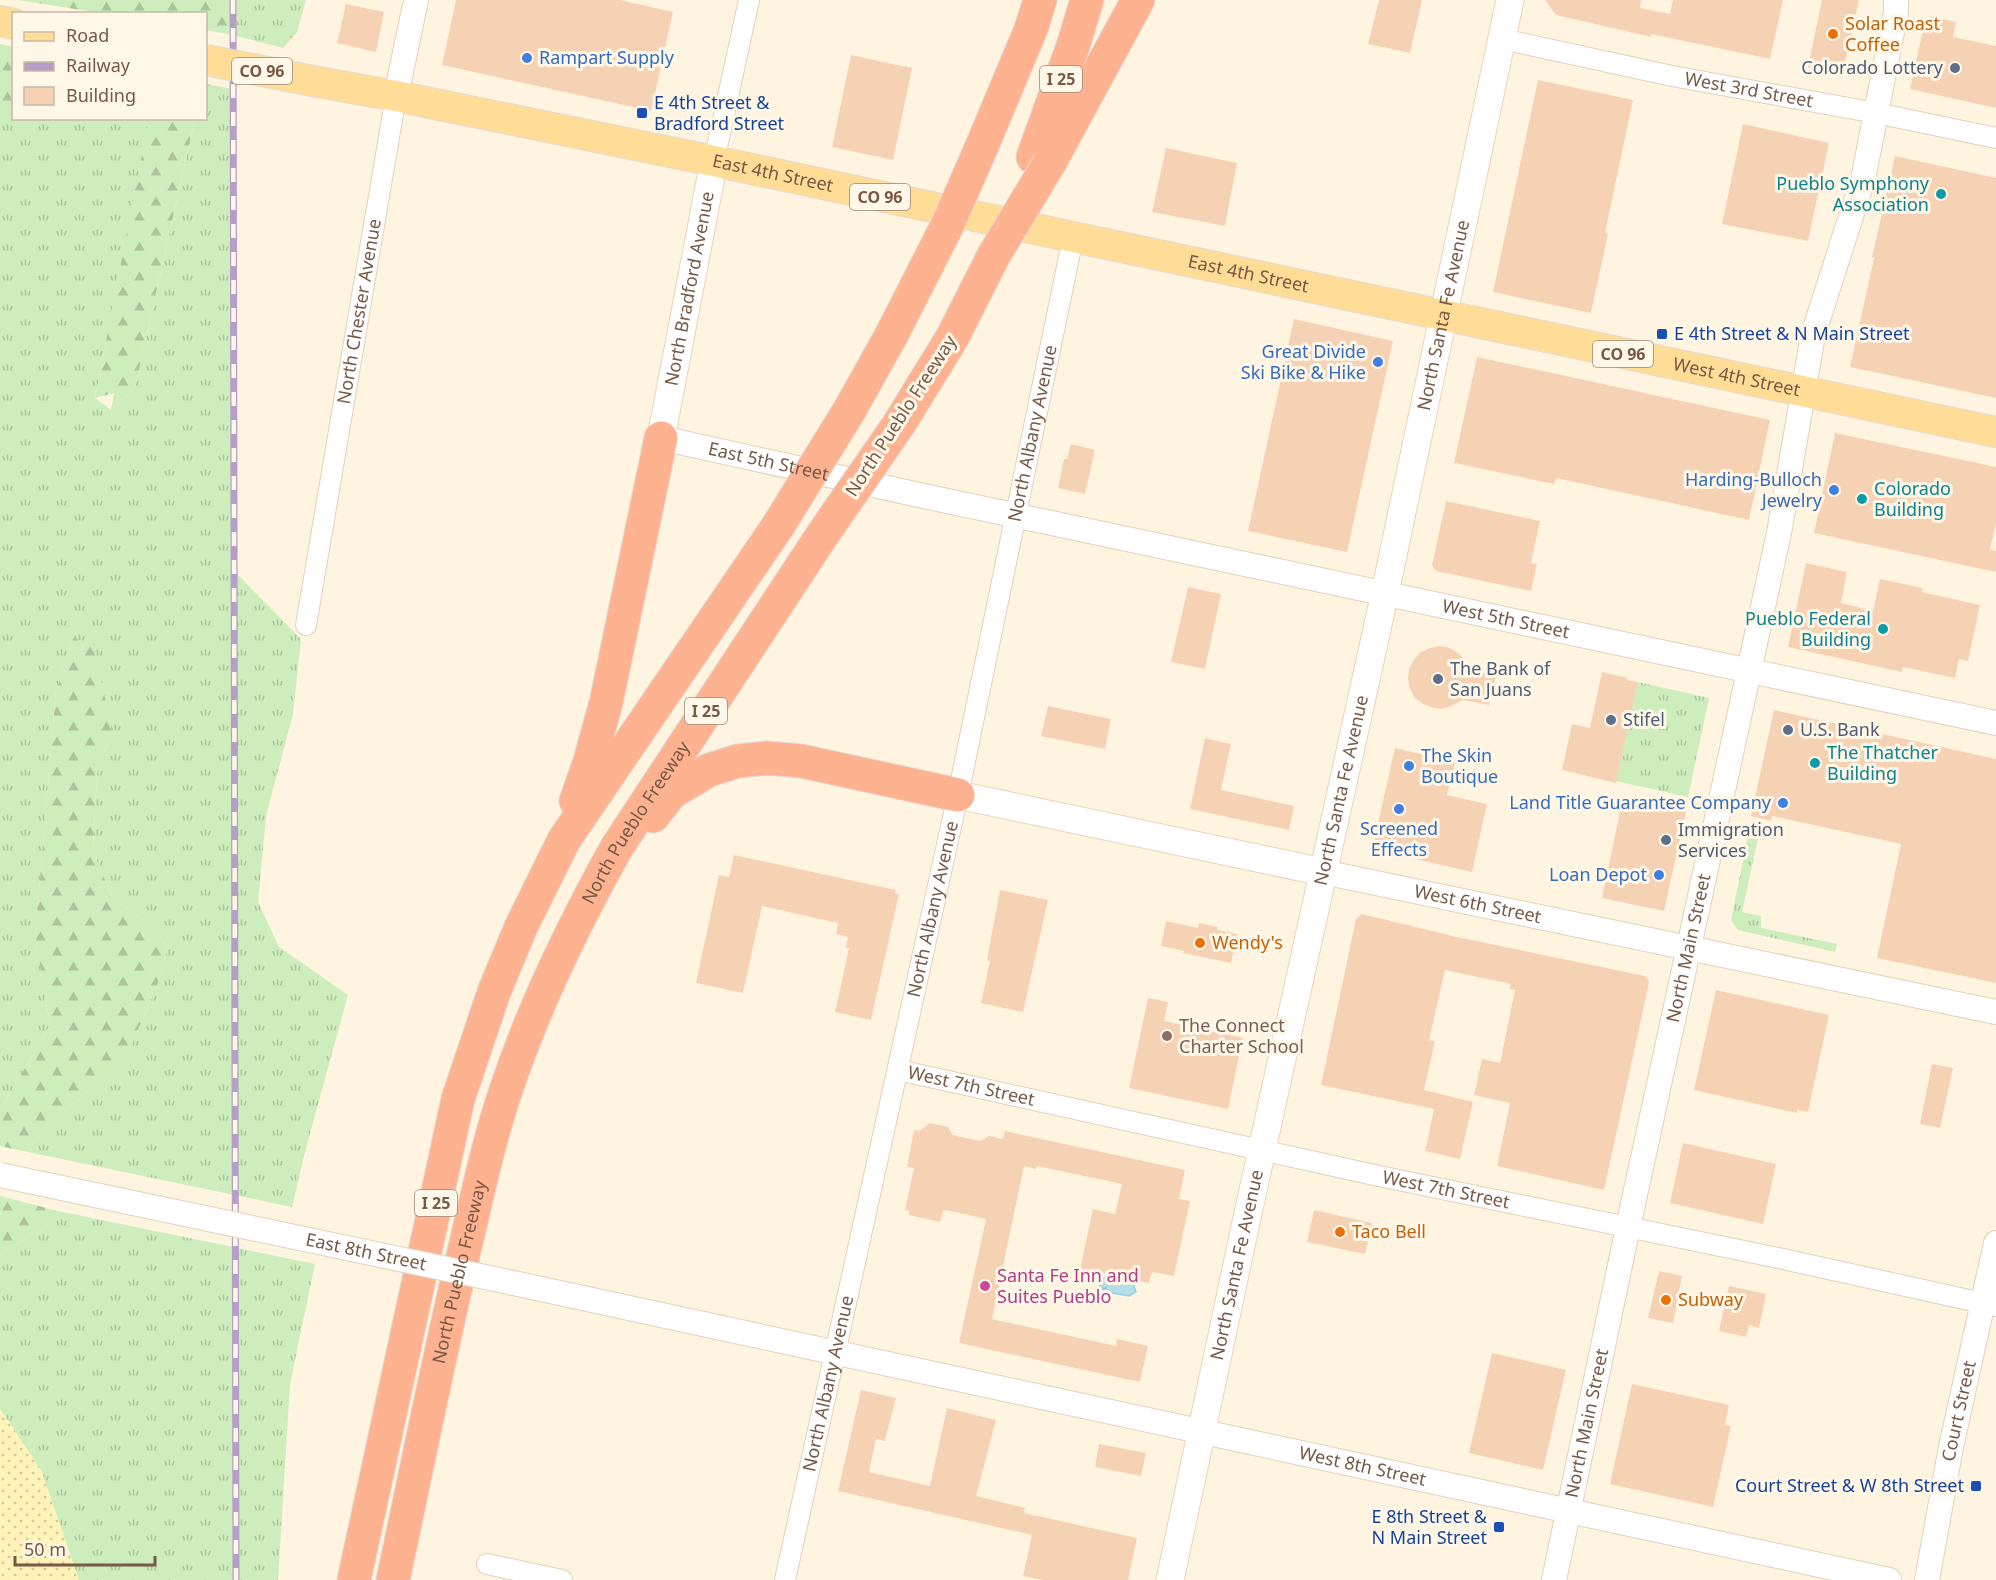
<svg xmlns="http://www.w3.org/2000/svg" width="1996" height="1580" font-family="'Noto Sans',sans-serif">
	<defs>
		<pattern id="grass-tufts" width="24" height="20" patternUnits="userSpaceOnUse" patternTransform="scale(1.5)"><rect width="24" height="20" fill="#ceedbd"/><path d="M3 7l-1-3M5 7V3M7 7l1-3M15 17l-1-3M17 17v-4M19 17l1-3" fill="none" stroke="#acc39b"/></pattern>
		<pattern id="forest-firs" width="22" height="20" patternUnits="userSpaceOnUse" patternTransform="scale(1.5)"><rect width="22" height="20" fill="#ceedbd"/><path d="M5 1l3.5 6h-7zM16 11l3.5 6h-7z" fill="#acc39b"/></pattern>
		<pattern id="sand-dots" width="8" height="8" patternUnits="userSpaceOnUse" patternTransform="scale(1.5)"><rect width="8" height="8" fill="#fff3b9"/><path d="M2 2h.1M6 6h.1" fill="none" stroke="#d3c898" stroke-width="1.8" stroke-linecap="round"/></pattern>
		<pattern id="water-ripples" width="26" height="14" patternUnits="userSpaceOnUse" patternTransform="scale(1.5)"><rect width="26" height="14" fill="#b2dfea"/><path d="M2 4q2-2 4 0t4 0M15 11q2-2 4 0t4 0" fill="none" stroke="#96b8bf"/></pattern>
	</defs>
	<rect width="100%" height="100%" fill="#fef4df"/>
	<path fill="url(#grass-tufts)" d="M233,0H306L297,32L283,48L233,35Z
		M206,84L233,89L234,571L301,639L293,714L266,816L258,902L279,947L348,995L306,1148L292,1207L23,1151L128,1053L157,986L168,947L151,926L112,897L93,851L97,772L112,732L73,638L56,691L35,937L50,1025L0,1111V119L13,103L14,118L147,119L149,122L95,398L111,410L135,387L195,119L206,118Z
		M1638,682L1709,698L1688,797L1616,781Z
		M1748,836L1758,838L1742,912L1761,916V928L1837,944L1835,952L1738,930L1731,920Z
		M58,1211L315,1264L290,1384L278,1580H79L41,1470L0,1409V1255L50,1223Z"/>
	<path fill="url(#forest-firs)" d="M17,0H233V35L206,30V14L101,13Z
		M0,44L13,47L14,103L0,119Z
		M147,119H195L135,387L111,410L114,393L95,398L148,123Z
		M73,638L94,644L112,732L97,772L93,851L112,897L151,926L168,947L157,986L128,1053L23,1151L0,1146V1111L50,1025L35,937L56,691Z
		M0,1196L58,1211L50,1223L0,1255Z"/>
	<path fill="url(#sand-dots)" d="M0,1409L41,1470L79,1580H0Z"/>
	<path fill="url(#water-ripples)" stroke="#98cedc" stroke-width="1.5" d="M1104,1277L1106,1282L1120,1278L1132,1281L1136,1292L1129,1296L1101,1291L1097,1279Z"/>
	<path fill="#f6d2b4" d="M456,0H620L673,12L651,111L442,65Z
		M1379,0H1422L1410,53L1368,44Z
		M1545,0H1641L1640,8L1670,14L1673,0H1783L1770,59L1651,34V37L1556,15Z
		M1822,0H1859L1842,75L1808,67Z
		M346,4L384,12L376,52L337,43Z
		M1933,17L1956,22L1953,37L1996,46V108L1910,89L1923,30L1930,32Z
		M851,55L912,68L893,160L832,147Z
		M1538,80L1633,100L1605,233L1608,234L1591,313L1493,292Z
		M1743,124L1829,143L1808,241L1722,224Z
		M1166,148L1237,163L1225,226L1152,212Z
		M1895,156L1996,178V398L1850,367L1874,258L1872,257Z
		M1294,319L1393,341L1347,552L1248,531Z
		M1477,357L1770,420L1749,520L1556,478L1554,484L1454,463Z
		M1835,433L1996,467V523L1990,550L1996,551V572L1814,533Z
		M1071,444L1095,450L1085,494L1058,488L1064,459H1067Z
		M1446,501L1540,521L1531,563L1537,564L1531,591L1436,571L1432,565Z
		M1806,563L1847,572L1841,603L1873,611L1880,579L1923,588L1922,592L1980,605L1968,661L1959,659L1955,678L1903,667L1902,672L1788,647Z
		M1188,587L1221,594L1205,669L1171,662Z
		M1440,646L1450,648L1458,653L1465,660L1470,670L1496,676L1489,705L1463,700L1451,706L1442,709L1433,708L1423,704L1415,698L1410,689L1408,679L1409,669L1414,659L1421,652L1430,648Z
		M1602,672L1628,678L1627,680L1638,682L1616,783L1562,770L1572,724L1590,728Z
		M1048,706L1111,719L1105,749L1041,736Z
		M1774,710L1996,759V983L1877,958L1901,844L1772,816L1771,821L1751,816Z
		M1205,738L1231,744L1221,790L1294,806L1289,830L1190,809Z
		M1395,748L1455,762L1447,795L1487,804L1472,872L1372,849Z
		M1623,797L1686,811L1664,911L1602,898Z
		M734,855L896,890L895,894H899L871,1020L835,1012L849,948H846L848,937L836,934L838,923L762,906L743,993L696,983L719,875L729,877Z
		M1000,890L1048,900L1023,1012L981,1003L990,961L987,960Z
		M1362,914L1457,937L1645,976L1648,979L1649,983L1604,1190L1497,1166L1510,1103L1474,1095L1482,1059L1500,1063L1515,990L1509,989L1511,984L1445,970L1429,1040L1435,1041L1424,1090L1473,1102L1460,1159L1425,1151L1434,1109L1321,1085L1356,919Z
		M1166,921L1198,928L1199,923L1218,927L1217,930L1237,934L1231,963L1183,953L1184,951L1161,946Z
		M1716,990L1829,1015L1808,1112L1797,1110V1113L1694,1090Z
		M1148,998L1168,1002L1164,1021L1243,1038L1228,1109L1129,1088Z
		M1932,1064L1953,1068L1940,1128L1920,1124Z
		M930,1123L948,1127L953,1135L980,1141L989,1136L1003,1139L1005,1131L1185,1170L1179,1199L1190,1201L1174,1276L1152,1272L1149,1283L1080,1269L1093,1209L1115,1214L1122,1184L1037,1166L1036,1169L1024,1166L992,1319L1116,1346L1117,1339L1148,1346L1140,1382L959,1343L986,1219L946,1210L943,1211L940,1222L909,1215V1211L905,1210L914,1168L907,1167L914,1130L919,1131Z
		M1683,1143L1776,1164L1763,1224L1670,1203Z
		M1314,1210L1372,1223L1365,1254L1307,1242Z
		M1659,1271L1682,1276L1673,1323L1648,1318Z
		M1729,1286L1766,1294L1759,1328L1749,1325L1746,1337L1719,1331Z
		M1492,1353L1566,1370L1543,1470L1469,1453Z
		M1632,1384L1729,1405L1725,1425L1731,1426L1713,1507L1610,1484Z
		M861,1390L896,1398L885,1441L876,1439L869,1472L930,1486L947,1408L996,1420L976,1496L1025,1508L1024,1513L1137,1538L1128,1580H1043L1023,1576L1032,1535L838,1491Z
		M1099,1444L1146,1453L1141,1476L1095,1467Z"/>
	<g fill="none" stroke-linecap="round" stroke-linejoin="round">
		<g stroke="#e3d0bb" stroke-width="22">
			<g id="minor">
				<path id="s1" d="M1502,39L1672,76L1876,113L1996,138"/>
				<path d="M714,161L749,0"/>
				<path id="s2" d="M306,625L396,96"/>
				<path id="s3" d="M898,1070L1379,1176L1783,1259L1996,1306"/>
				<path d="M487,1564L562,1580"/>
				<path id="s4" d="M785,1580L958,795L1073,238"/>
			</g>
		</g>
		<g stroke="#e3d0bb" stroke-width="26">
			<g id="tertiary">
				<path d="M396,96L416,0"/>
				<path id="s5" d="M661,438L919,495L1996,723"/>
				<path id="s6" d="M1323,872L1996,1012"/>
				<path id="s7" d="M518,1284L1889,1580"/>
				<path id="s8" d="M1554,1580L1628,1227L1779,533L1813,335L1863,179L1896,12V0"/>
				<path id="s9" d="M1927,1580L1951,1447L1996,1243"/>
			</g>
		</g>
		<g stroke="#ebd3ba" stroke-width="29">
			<g id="secondary">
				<path id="s10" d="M661,438L714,161"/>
				<path d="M958,795L1323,872"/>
				<path id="s11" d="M1170,1580L1248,1213L1385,593L1510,0"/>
			</g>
		</g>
		<g stroke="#e1dad6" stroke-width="32">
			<g id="primary">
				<path d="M0,21L14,24"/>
				<path id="s12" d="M318,82L396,96L714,161L1996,432"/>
			</g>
		</g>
		<g stroke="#e1dad6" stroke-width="35">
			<g id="motorway">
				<path d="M982,146L1031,29L1040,0"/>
				<path d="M1033,157L1073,46L1087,0"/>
				<path d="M1050,162L1138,0"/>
				<path d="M849,411L891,336L918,283"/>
				<path d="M899,424L952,338L994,255"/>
				<path d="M576,801L590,761L606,703L661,438"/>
				<path d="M653,816L672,792L709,770L738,761L767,758L801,761L958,795"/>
				<path d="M354,1580L458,1099L494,992L521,927L564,840L778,526"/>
				<path id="s13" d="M393,1580C417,1468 439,1355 466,1243C478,1192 489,1140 506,1090C534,1006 574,924 617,847L821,537"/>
			</g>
		</g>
		<use href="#minor" stroke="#fff" stroke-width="20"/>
		<use href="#tertiary" stroke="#fff" stroke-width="24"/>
		<use href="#secondary" stroke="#fff" stroke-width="27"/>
		<use href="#primary" stroke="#ffdd96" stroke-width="30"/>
		<use href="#motorway" stroke="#ffb290" stroke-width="33"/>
		<g stroke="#b79ec8" stroke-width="7">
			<path id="rail" d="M233,0L236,1580"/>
		</g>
		<use href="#rail" stroke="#fff7e8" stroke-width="4.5" stroke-dasharray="14" stroke-linecap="butt"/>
		<g stroke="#e3d0bb" stroke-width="26" stroke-linecap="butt">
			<g id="tertiary-bridge">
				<path id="s14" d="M0,1175L518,1284"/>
			</g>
		</g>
		<g stroke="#e1dad6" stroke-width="32" stroke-linecap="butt">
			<path id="primary-bridge" d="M206,60L318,82"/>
		</g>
		<g stroke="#e1dad6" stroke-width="35" stroke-linecap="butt">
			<path id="motorway-bridge" d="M994,255L1050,162
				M918,283L947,226L982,146
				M778,526L849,411
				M821,537L899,424"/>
		</g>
		<use href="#tertiary-bridge" stroke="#fff" stroke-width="24"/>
		<use href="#primary-bridge" stroke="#ffdd96" stroke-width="30"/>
		<use href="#motorway-bridge" stroke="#ffb290" stroke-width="33"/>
	</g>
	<g fill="#e8710a" stroke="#fff7e8" stroke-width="2">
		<circle cx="1833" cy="34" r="6"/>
		<circle cx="1200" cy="943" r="6"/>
		<circle cx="1340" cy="1232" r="6"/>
		<circle cx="1666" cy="1300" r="6"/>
	</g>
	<g fill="#3f7fe0" stroke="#fff7e8" stroke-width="2">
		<circle cx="527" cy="58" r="6"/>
		<circle cx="1378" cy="362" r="6"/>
		<circle cx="1834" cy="490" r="6"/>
		<circle cx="1409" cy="766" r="6"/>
		<circle cx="1783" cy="803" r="6"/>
		<circle cx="1399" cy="809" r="6"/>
		<circle cx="1659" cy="875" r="6"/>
	</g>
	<g fill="#5c6f8a" stroke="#fff7e8" stroke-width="2">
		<circle cx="1955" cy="68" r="6"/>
		<circle cx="1438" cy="679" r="6"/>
		<circle cx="1611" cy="720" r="6"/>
		<circle cx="1788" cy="730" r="6"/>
		<circle cx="1666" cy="840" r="6"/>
	</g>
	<g fill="#1a4fb4" stroke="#fff7e8" stroke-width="2">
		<rect x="636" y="107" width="12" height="12" rx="3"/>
		<rect x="1656" y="328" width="12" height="12" rx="3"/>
		<rect x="1970" y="1480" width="12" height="12" rx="3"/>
		<rect x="1493" y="1521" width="12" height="12" rx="3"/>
	</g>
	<g fill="#0f9aa8" stroke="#fff7e8" stroke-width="2">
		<circle cx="1941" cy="194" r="6"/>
		<circle cx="1862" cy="499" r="6"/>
		<circle cx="1883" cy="629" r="6"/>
		<circle cx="1815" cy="763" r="6"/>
	</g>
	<circle fill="#8d6e63" stroke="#fff7e8" stroke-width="2" cx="1167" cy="1036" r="6"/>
	<circle fill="#d1479c" stroke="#fff7e8" stroke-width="2" cx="985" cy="1286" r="6"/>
	<g text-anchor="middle" stroke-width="6" stroke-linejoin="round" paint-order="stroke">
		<g fill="#fff7e8" stroke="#a08876" stroke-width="1.5">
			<rect x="232" y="58" width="60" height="26" rx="4.5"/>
			<rect x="1040" y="66" width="42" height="26" rx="4.5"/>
			<rect x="850" y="184" width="60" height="26" rx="4.5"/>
			<rect x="1593" y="341" width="60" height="26" rx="4.5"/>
			<rect x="685" y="698" width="42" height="26" rx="4.5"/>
			<rect x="415" y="1190" width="42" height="26" rx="4.5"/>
		</g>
		<g font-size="16" font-weight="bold" fill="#775945">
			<text x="262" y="77">CO 96</text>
			<text x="1061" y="85">I 25</text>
			<text x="880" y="203">CO 96</text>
			<text x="1623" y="360">CO 96</text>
			<text x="706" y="717">I 25</text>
			<text x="436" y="1209">I 25</text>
		</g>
		<g font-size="18" fill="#c56008" stroke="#fff7e8" text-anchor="start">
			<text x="1845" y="30">Solar Roast<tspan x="1845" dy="21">Coffee</tspan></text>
			<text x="1212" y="949">Wendy's</text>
			<text x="1352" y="1238">Taco Bell</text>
			<text x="1678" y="1306">Subway</text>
		</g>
		<g font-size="18" fill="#366cbe" stroke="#fff7e8" text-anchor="end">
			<text x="539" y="64" text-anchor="start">Rampart Supply</text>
			<text x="1366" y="358">Great Divide<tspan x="1366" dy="21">Ski Bike &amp; Hike</tspan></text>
			<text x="1822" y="486">Harding-Bulloch<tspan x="1822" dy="21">Jewelry</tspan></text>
			<text x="1421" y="762" text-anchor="start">The Skin<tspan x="1421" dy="21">Boutique</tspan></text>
			<text x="1771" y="809">Land Title Guarantee Company</text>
			<text x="1399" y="835" text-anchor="middle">Screened<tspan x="1399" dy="21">Effects</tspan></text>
			<text x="1647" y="881">Loan Depot</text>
		</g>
		<g font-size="18" fill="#4e5e75" stroke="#fff7e8" text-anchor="start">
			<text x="1943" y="74" text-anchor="end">Colorado Lottery</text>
			<text x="1450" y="675">The Bank of<tspan x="1450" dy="21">San Juans</tspan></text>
			<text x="1623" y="726">Stifel</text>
			<text x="1800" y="736">U.S. Bank</text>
			<text x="1678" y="836">Immigration<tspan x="1678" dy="21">Services</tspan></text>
		</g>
		<g font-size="18" fill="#775945" stroke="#fff7e8">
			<text dy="6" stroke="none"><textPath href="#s1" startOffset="252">West 3rd Street</textPath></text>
			<text dy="6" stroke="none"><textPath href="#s12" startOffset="464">East 4th Street</textPath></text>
			<text dy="6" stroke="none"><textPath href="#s12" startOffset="950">East 4th Street</textPath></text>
			<text dy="6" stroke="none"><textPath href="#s10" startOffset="152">North Bradford Avenue</textPath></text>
			<text dy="6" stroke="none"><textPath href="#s2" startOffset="318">North Chester Avenue</textPath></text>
			<text dy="6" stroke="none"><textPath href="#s11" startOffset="1294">North Santa Fe Avenue</textPath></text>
			<text dy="6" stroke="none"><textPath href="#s12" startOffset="1449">West 4th Street</textPath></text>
			<text transform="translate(901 416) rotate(-57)" y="6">North Pueblo Freeway</text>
			<text dy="6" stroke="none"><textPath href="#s4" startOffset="1173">North Albany Avenue</textPath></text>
			<text dy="6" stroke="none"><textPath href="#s5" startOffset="110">East 5th Street</textPath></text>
			<text dy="6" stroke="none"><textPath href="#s5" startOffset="864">West 5th Street</textPath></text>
			<text dy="6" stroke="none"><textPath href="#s11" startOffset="808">North Santa Fe Avenue</textPath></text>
			<text dy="6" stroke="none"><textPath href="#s13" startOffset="801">North Pueblo Freeway</textPath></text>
			<text dy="6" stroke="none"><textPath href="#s6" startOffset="158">West 6th Street</textPath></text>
			<text dy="6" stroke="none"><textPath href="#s4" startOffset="687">North Albany Avenue</textPath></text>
			<text dy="6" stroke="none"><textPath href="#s8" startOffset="646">North Main Street</textPath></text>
			<text dy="6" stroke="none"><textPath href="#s3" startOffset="75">West 7th Street</textPath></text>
			<text dy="6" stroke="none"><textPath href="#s3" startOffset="561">West 7th Street</textPath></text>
			<text dy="6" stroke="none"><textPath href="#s14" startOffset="374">East 8th Street</textPath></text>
			<text dy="6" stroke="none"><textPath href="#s11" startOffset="322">North Santa Fe Avenue</textPath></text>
			<text dy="6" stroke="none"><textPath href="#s13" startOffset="315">North Pueblo Freeway</textPath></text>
			<text dy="6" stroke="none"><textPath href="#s4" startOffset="201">North Albany Avenue</textPath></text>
			<text dy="6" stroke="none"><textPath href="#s9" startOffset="172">Court Street</textPath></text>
			<text dy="6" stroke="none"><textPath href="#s8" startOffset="160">North Main Street</textPath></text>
			<text dy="6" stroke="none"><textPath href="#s7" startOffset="864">West 8th Street</textPath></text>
		</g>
		<g font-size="18" fill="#164399" stroke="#fff7e8" text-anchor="start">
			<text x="654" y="109">E 4th Street &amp;<tspan x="654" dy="21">Bradford Street</tspan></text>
			<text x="1674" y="340">E 4th Street &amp; N Main Street</text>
			<text x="1964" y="1492" text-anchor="end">Court Street &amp; W 8th Street</text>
			<text x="1487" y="1523" text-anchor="end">E 8th Street &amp;<tspan x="1487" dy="21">N Main Street</tspan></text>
		</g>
		<g font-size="18" fill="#0d838f" stroke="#fff7e8" text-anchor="end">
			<text x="1929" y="190">Pueblo Symphony<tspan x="1929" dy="21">Association</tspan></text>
			<text x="1874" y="495" text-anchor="start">Colorado<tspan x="1874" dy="21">Building</tspan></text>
			<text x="1871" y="625">Pueblo Federal<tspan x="1871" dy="21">Building</tspan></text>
			<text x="1827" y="759" text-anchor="start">The Thatcher<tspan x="1827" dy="21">Building</tspan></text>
		</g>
		<g font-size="18" fill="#785e54" stroke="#fff7e8" text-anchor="start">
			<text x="1179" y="1032">The Connect<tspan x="1179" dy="21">Charter School</tspan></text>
		</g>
		<g font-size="18" fill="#b23c85" stroke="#fff7e8" text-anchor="start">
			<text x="997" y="1282">Santa Fe Inn and<tspan x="997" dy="21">Suites Pueblo</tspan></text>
		</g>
	</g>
	<rect x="12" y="12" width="195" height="108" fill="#fff7e8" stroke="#c9b8a7" stroke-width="1.5"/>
	<rect x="24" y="32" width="30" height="9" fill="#ffdd96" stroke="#c9b8a7" stroke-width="1.5"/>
	<text x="66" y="42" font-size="18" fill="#775945">Road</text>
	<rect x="24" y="62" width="30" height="9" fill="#b79ec8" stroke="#c9b8a7" stroke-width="1.5"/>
	<text x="66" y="72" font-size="18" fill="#775945">Railway</text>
	<rect x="24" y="87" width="30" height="18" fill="#f6d2b4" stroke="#c9b8a7" stroke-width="1.5"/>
	<text x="66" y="102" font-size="18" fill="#775945">Building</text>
	<path d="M15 1556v9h140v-9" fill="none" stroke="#775945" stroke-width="3"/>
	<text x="24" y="1556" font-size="18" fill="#775945" stroke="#fff7e8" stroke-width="4.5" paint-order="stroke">50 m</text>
</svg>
